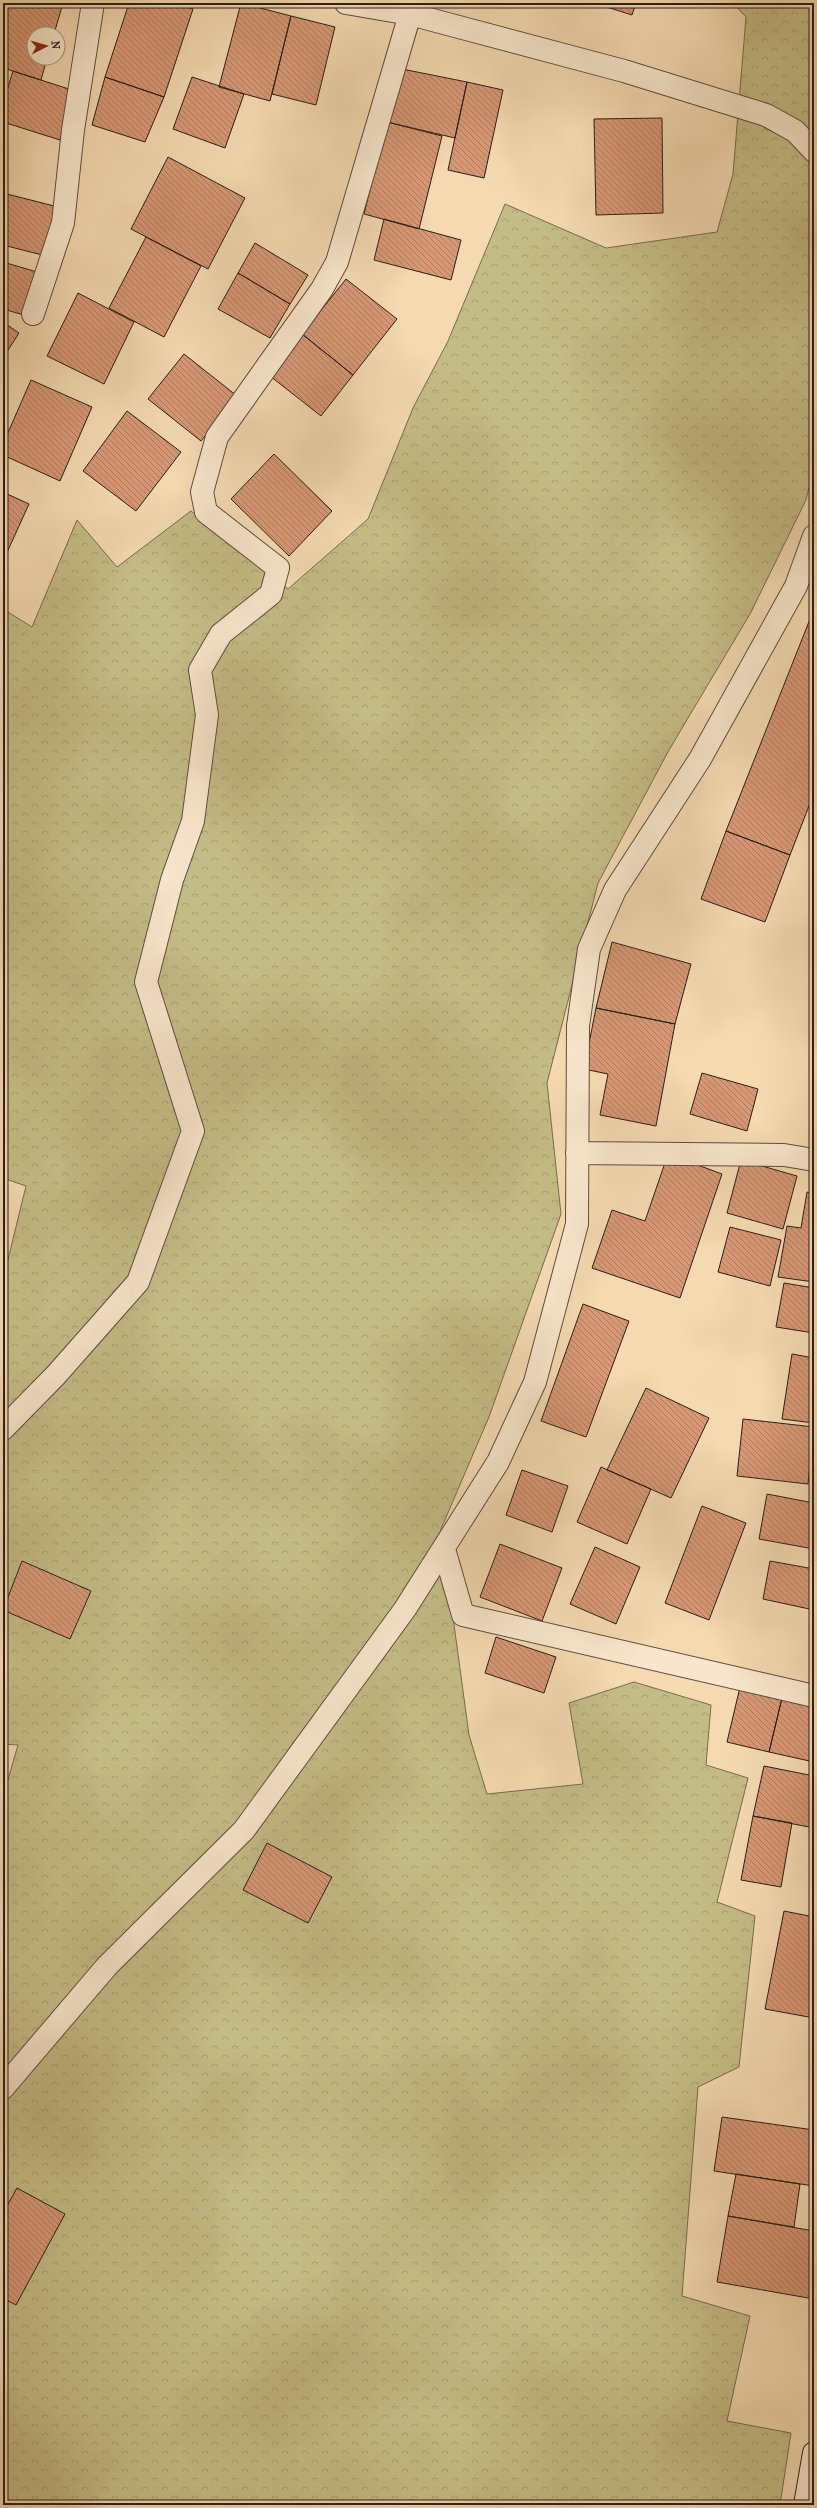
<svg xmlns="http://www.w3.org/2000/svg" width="817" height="2508" font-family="'IM FELL French Canon',serif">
	<defs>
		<pattern id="forest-crowns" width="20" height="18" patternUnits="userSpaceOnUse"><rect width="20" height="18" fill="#c4bc86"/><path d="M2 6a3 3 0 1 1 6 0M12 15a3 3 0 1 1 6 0" fill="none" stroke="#a9a173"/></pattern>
		<pattern id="building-back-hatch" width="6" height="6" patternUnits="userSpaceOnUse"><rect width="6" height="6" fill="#d79876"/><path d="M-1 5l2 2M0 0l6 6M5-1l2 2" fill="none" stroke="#af7b60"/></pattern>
	</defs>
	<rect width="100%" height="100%" fill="#f4d9b1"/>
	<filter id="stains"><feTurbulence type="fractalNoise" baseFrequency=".005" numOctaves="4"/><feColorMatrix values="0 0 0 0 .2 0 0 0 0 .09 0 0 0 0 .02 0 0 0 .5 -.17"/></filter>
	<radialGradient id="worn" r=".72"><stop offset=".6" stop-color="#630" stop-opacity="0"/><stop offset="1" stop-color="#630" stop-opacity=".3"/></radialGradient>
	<path fill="url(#forest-crowns)" stroke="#786c4e" d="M733,3H814V466L806,500L750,614L669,750L598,883L547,1083L561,1214L489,1417L441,1529L469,1735L487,1794L583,1784L569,1703L634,1682L711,1705L706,1765L748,1778L717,1902L755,1916L739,2067L698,2087L682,2296L750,2316L727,2421L791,2433L780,2505H3V1797L18,1745L3,1744V1280L26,1186L3,1178V609L32,627L77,520L117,567L191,511L288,589L368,519L413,408L448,341L505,204L606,248L717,232L733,174L746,17Z"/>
	<path fill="url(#building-back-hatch)" stroke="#2d1d16" d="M3,3H63L54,34H34V58H47L41,80L3,68Z
		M129,3H175L193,9L164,97L105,77Z
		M241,3L291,16L270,101L219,87Z
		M594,3H636L632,15Z
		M291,16L335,27L316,105L272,94Z
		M397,68L467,82L455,138L387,122Z
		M13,71L75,91L60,140L3,122V104Z
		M105,77L164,97L145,142L92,125Z
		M192,77L244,94L225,148L173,129Z
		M467,82L503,90L484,178L448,170Z
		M662,118L663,213L596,215L594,119Z
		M387,122L442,136L419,229L364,214Z
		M168,157L245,198L208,269L131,229Z
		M3,193L62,208L50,257L3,245Z
		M384,219L461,240L451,280L374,260Z
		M146,237L201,266L164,337L109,308Z
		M255,243L308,275L290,304L238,273Z
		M3,262L37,272L24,315L3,309Z
		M238,273L290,304L270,338L218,309Z
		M346,279L397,319L353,375L302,334Z
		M78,293L134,322L104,384L47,356Z
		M3,322L19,333L3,358Z
		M302,334L353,375L321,416L270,376Z
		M184,354L237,396L201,441L148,399Z
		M31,380L92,407L60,481L3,455V444Z
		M127,411L181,452L136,511L83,471Z
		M274,454L332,511L289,556L231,499Z
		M3,492L29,504L4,559L3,558Z
		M814,609V793L790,855L726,831Z
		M726,831L790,855L765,922L701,899Z
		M612,942L691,964L675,1024L596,1008Z
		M596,1008L675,1024L656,1126L600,1115L608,1074L584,1069Z
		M702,1073L758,1089L747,1131L690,1114Z
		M668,1154L722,1174L680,1298L592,1268L612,1210L645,1221Z
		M741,1160L797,1176L783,1229L727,1213Z
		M807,1192L814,1194V1282L778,1277L787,1226L801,1228Z
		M730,1227L781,1240L770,1286L718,1272Z
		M784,1283L814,1288V1333L776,1327Z
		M583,1304L629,1321L586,1437L541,1421Z
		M792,1354L814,1358V1423L782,1419Z
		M646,1388L709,1418L671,1498L607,1470Z
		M743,1419L814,1427L808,1484L737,1476Z
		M601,1467L651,1489L627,1544L577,1522Z
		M522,1470L568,1486L552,1532L506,1515Z
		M767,1494L814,1503V1549L759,1539Z
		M702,1506L746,1523L709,1620L665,1603Z
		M500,1544L562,1568L542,1621L480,1597Z
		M595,1547L640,1567L616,1624L570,1604Z
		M22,1561L91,1591L70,1639L3,1610Z
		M770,1561L814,1569V1610L763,1599Z
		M496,1637L556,1657L544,1693L485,1673Z
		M740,1687L782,1698L769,1752L727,1742Z
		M782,1698H814V1762L769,1752Z
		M764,1766L814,1776V1828L753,1816Z
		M753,1816L792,1823L781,1887L741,1880Z
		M267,1843L332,1877L308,1923L243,1890Z
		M784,1911L814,1917V2018L765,2009Z
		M722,2117L814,2130V2186L714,2171Z
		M736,2174L800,2184L794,2227L728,2216Z
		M17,2188L65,2214L16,2305L3,2298V2213Z
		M728,2216L814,2231V2299L717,2282Z"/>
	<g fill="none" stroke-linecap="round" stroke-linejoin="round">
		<g stroke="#5f4c3d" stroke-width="24">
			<path id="street" d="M346,3L410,14L624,71L766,115L795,131L814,151
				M33,314L63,223L73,130L93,3
				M577,1153L784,1155L814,1160
				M3,1429L56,1375L138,1282L193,1131L146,982L172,880L193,821L207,715L200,670L221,634L271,594L278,568L206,512L202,492L217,437L322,289L337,262L410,14
				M444,1549L463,1615L814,1696
				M3,2088L107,1966L244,1830L405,1609L498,1462L535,1382L577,1224L578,1026L589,949L615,890L700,759L796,586L814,536"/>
		</g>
		<g stroke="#2d1d16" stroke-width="24">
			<path id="secondary" d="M805,2505L814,2453"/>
		</g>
		<use href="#street" stroke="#f8e6cc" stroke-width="22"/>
		<use href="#secondary" stroke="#f8e6cc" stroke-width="22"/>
	</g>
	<rect width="817" height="2508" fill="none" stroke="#f4d9b1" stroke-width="16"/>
	<rect x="4" y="4" width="809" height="2500" fill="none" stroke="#2d1d16" stroke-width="2"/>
	<rect x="8" y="8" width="801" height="2492" fill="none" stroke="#2d1d16"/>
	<g transform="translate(46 46) rotate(84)"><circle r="19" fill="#f8e6cc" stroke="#a79683"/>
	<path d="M0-3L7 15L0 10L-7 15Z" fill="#8f2418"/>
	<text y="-6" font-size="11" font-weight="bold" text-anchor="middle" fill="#2d1d16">N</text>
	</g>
	<rect width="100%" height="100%" filter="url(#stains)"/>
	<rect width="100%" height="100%" fill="url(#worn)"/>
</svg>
